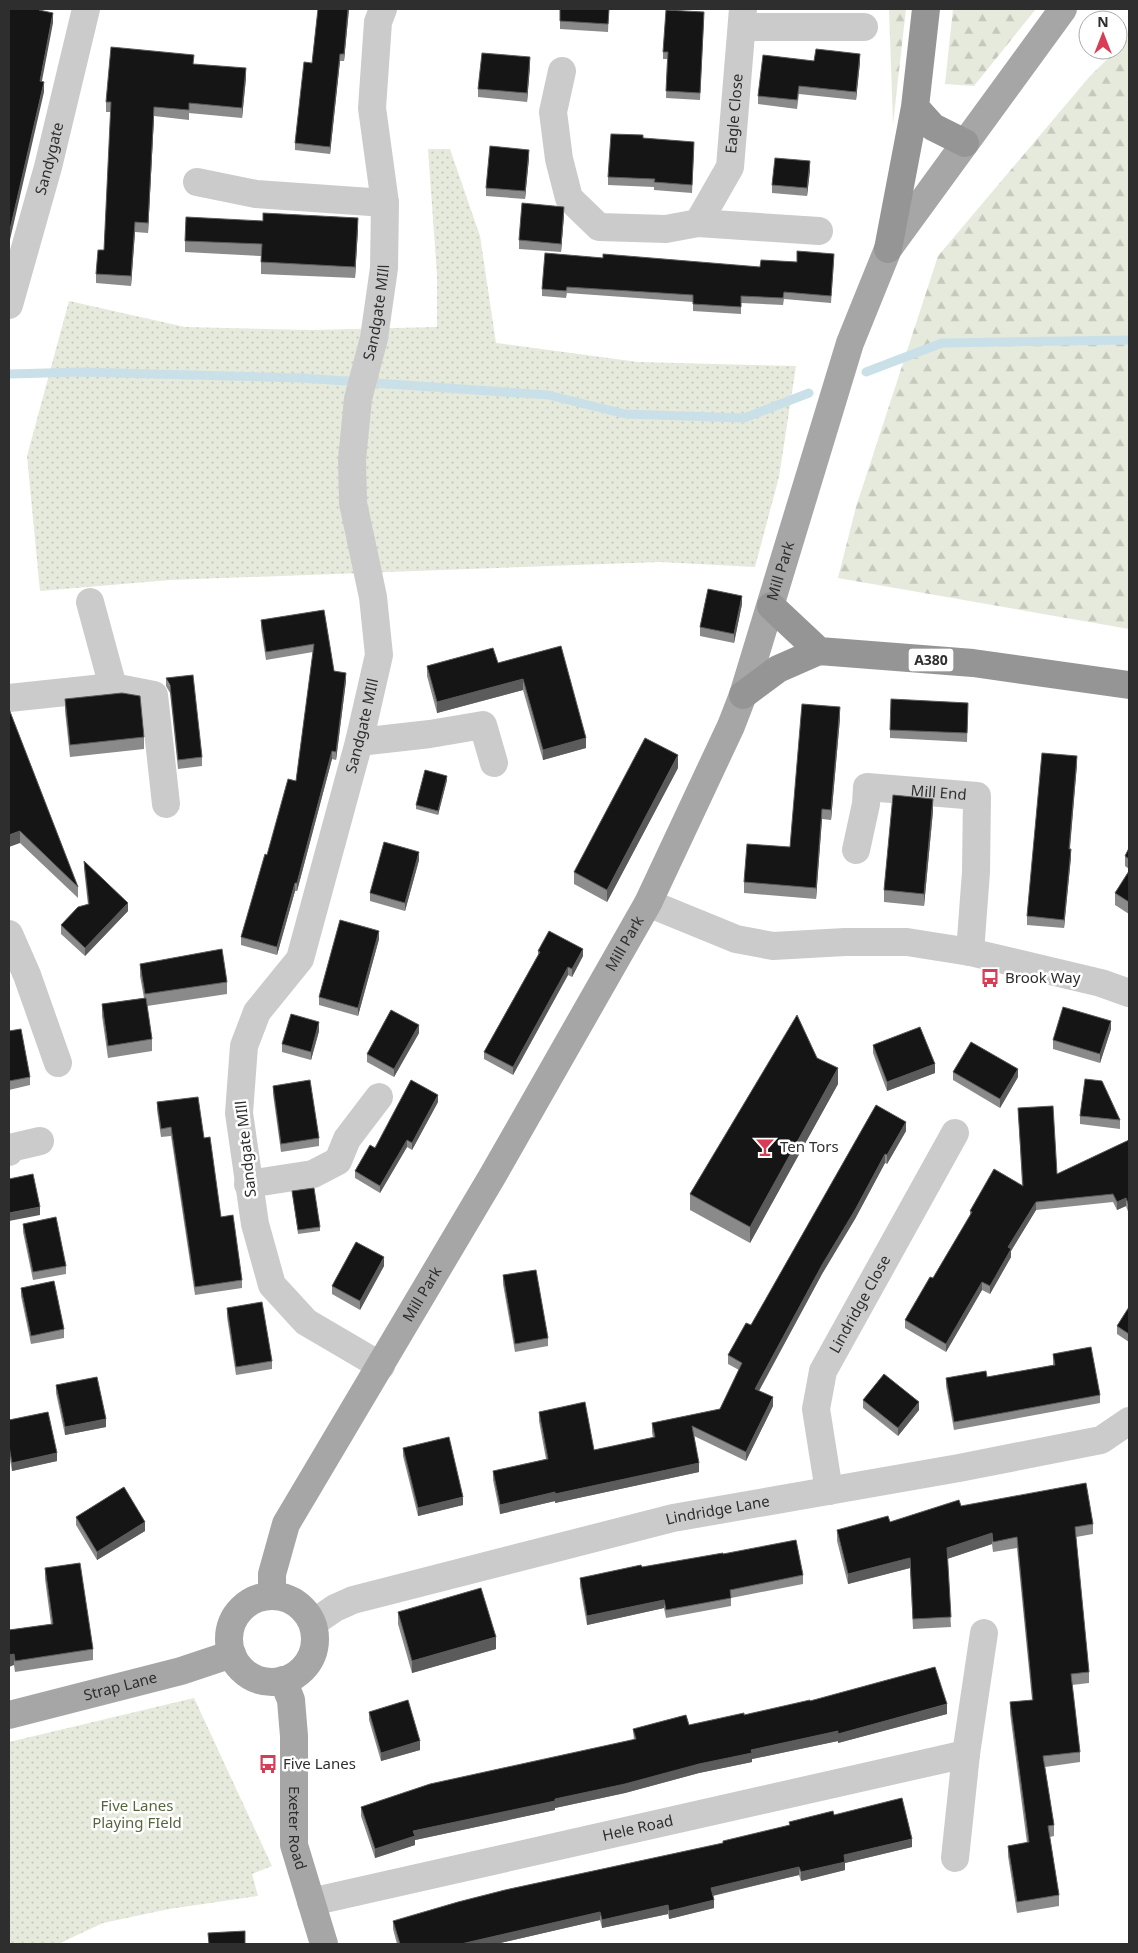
<svg xmlns="http://www.w3.org/2000/svg" width="1138" height="1953" font-family="'Noto Sans',sans-serif">
	<defs>
		<pattern id="green-dots" width="8" height="8" patternUnits="userSpaceOnUse" patternTransform="scale(1.25)"><rect width="8" height="8" fill="#e5eadc"/><path d="M2 2h.1M6 6h.1" fill="none" stroke="#c5c9bd" stroke-width="1.8" stroke-linecap="round"/></pattern>
		<pattern id="forest-firs" width="22" height="20" patternUnits="userSpaceOnUse" patternTransform="scale(1.25)"><rect width="22" height="20" fill="#e5eadc"/><path d="M5 1l3.5 6h-7zM16 11l3.5 6h-7z" fill="#c5c9bd"/></pattern>
	</defs>
	<rect width="100%" height="100%" fill="#fff"/>
	<path fill="url(#green-dots)" d="M428,149H450L480,236L496,343L638,362L796,366L779,477L755,567L660,562L170,580L40,591L27,456L69,301L185,327L311,330L437,327V275Z
		M194,1698L272,1866L252,1874L258,1896L169,1909L103,1923L58,1944H9V1742Z"/>
	<path fill="url(#forest-firs)" d="M889,9H906L893,124Z
		M953,9H1036L974,86L945,84Z
		M1129,38V629L838,578L856,507L938,256L1090,76Z"/>
	<g fill="none" stroke-linecap="round" stroke-linejoin="round">
		<path stroke="#cae0e9" stroke-width="9" d="M866,372L942,343L1129,340
			M9,374L82,372L302,378L548,395L625,414L744,418L809,393"/>
		<g stroke="#cbcbcb" stroke-width="28">
			<path d="M742,27H864"/>
			<path id="s1" d="M562,71L553,112L559,159L569,198L599,227L666,229L698,223L730,167L743,9"/>
			<path d="M197,182L256,194L385,203"/>
			<path d="M698,223L819,231"/>
			<path id="s2" d="M9,305L48,167L86,9"/>
			<path d="M113,687L154,695L166,804"/>
			<path d="M9,698L113,687L90,602"/>
			<path d="M359,742L430,734L483,725L494,763"/>
			<path id="s3" d="M856,850L866,804L867,787L977,796L976,872L970,952"/>
			<path d="M648,903L736,939L773,946L845,942H907L970,952L1101,983L1129,993"/>
			<path d="M9,934L27,975L58,1063"/>
			<path d="M9,1152L10,1148L40,1141"/>
			<path d="M248,1184L313,1174L338,1161L347,1139L379,1097"/>
			<path id="s4" d="M381,1366L306,1322L272,1285L255,1224L239,1113L244,1046L257,1012L300,959L359,742L379,655L373,597L353,503L352,459L358,399L374,338L384,268L385,203L372,108L378,22L383,9"/>
			<path id="s5" d="M829,1491L816,1409L823,1371L955,1133"/>
			<path id="s6" d="M313,1623L335,1608L353,1600L673,1518L959,1468L1101,1440L1129,1421"/>
			<path d="M955,1858L966,1754L984,1633"/>
			<path id="s7" d="M311,1902L966,1754"/>
		</g>
		<g stroke="#a6a6a6" stroke-width="28">
			<path id="s8" d="M272,1595V1574L286,1524L493,1175L648,903L731,726L743,695L850,343L888,249L1063,9"/>
			<circle cx="272" cy="1639" r="43"/>
			<path id="s9" d="M283,1680L291,1700L294,1736V1845L324,1944"/>
			<path id="s10" d="M9,1715L181,1671L232,1654"/>
		</g>
		<path stroke="#959595" stroke-width="28" d="M915,107L933,127L965,143
			M888,249L915,107L926,9
			M771,606L819,651
			M743,695L778,669L819,651L973,663L1129,685"/>
	</g>
	<path fill="#8a8a8a" d="M318,9H349L344,61H340L330,154L295,150V143L312,63Z
		M560,9H609L608,32L560,29Z
		M704,19L700,100L666,98L667,59H663V52Z
		M814,61L860,62L856,100L799,94L797,109L758,104V96Z
		M194,64L246,78L242,118L189,113V120L154,116L148,233L135,232L131,286L96,283V274L104,250L111,112H106V102Z
		M530,66L527,102L478,97V89Z
		M643,138L694,150L692,193L654,190V187L608,185V177Z
		M529,158L525,199L486,196V188Z
		M810,170L807,196L772,193V185Z
		M564,215L561,252L519,249V240Z
		M358,229L355,278L261,274V256L185,252V241Z
		M603,258L760,267L797,262L834,261L831,303L784,299L783,305L741,303V314L693,311V302L567,293L566,298L542,296V289Z
		M742,604L734,643L700,636V627Z
		M324,610L334,671L346,681L336,760L332,759L297,891H295L277,955L241,945V937L267,855L296,781L313,652L266,660L261,628V620Z
		M561,646L586,748L543,760L523,690L437,713L427,676V666L498,663Z
		M166,678L202,757V766L178,769L170,693L166,686Z
		M65,699L144,737V749L70,757L65,711Z
		M9,709L78,887V898L20,843Z
		M968,711L967,742L890,738V730Z
		M840,718L831,820L822,819L816,899L744,893V882L790,847Z
		M1077,764L1070,849L1071,857L1064,928L1027,925V916Z
		M678,768L607,902L574,884V872Z
		M447,780L438,815L416,809V805Z
		M933,811L924,906L884,902V890Z
		M1129,848V869L1125,866V856Z
		M419,860L405,911L370,901V893Z
		M84,861L128,911L85,956L61,934V925L88,905L84,869Z
		M1129,872V914L1115,905V893Z
		M379,939L358,1016L319,1005V997Z
		M538,951L583,956L572,977L568,975L513,1075L484,1059V1052L538,955Z
		M140,964L227,982V994L147,1006L152,1039V1051L108,1058L102,1016V1004L144,998L140,976Z
		M1111,1029L1100,1063L1053,1049V1040Z
		M9,1031L30,1077V1085L9,1090Z
		M319,1031L311,1060L282,1052V1044Z
		M419,1033L394,1077L367,1062V1054Z
		M873,1045L935,1073L887,1091L873,1053Z
		M817,1058L838,1084L750,1243L690,1210V1194Z
		M953,1072L1018,1077L1000,1108L953,1080Z
		M273,1086L319,1138V1146L281,1152L273,1094Z
		M157,1102L204,1138L221,1217L242,1280V1288L195,1295L171,1136L161,1137L157,1110Z
		M438,1102L412,1150L407,1147L380,1193L355,1178V1171L375,1148Z
		M876,1105L906,1131L887,1164L885,1163L855,1219L822,1274L759,1391L773,1406L746,1461L694,1436L699,1472L555,1503V1501L500,1514L493,1480V1471L546,1459L539,1421V1412L594,1450L653,1438L652,1432V1423L720,1409L739,1370L728,1364V1355L751,1325Z
		M1018,1108L1057,1174L1129,1140V1214L1126,1206L1117,1210L1113,1202L1036,1210L1011,1251V1257L990,1294L982,1290L946,1352L905,1328V1320L933,1278L970,1216V1211L1022,1185Z
		M1080,1116L1120,1120V1129L1080,1124Z
		M292,1191L320,1227V1231L298,1234Z
		M23,1224L66,1266V1274L33,1280L23,1232Z
		M384,1266L360,1310L332,1294V1286Z
		M503,1275L548,1338V1346L515,1352L503,1284Z
		M21,1288L64,1329V1338L31,1344L21,1296Z
		M1129,1307V1342L1117,1334V1326Z
		M227,1308L272,1361V1369L236,1375L227,1317Z
		M1053,1354L1100,1395V1403L954,1430L946,1386V1378L987,1377L1053,1365Z
		M56,1385L106,1427L65,1435L56,1393Z
		M863,1400L919,1410L898,1436L863,1408Z
		M9,1420L57,1461L12,1471L9,1454Z
		M403,1448L463,1505L418,1516L403,1456Z
		M961,1506L1093,1524V1534L1076,1537L1089,1672V1683L1072,1685L1080,1752V1762L1045,1767L1054,1825V1836L1050,1837L1059,1895V1906L1017,1913L1008,1856V1846L1027,1843L1010,1713V1702L1032,1700L1017,1548L993,1552L992,1544L947,1559L951,1627L913,1629L910,1568L848,1584L837,1541V1530L890,1522Z
		M76,1517L145,1531L97,1560L76,1525Z
		M723,1554L803,1575V1584L731,1598V1606L666,1618L664,1608L587,1625L580,1586V1578Z
		M45,1568L93,1649V1660L15,1672L9,1630L51,1624L45,1579Z
		M398,1612L496,1649L412,1673L398,1624Z
		M810,1701L947,1714L838,1743V1741L752,1759V1762L699,1773L625,1793L555,1808V1810L415,1840V1845L375,1858L361,1816V1807L634,1740L633,1729L689,1725L744,1715Z
		M369,1712L420,1750L381,1761L369,1720Z
		M834,1815L912,1847L845,1863V1870L801,1881L799,1875L713,1896L714,1908L669,1919L668,1914L602,1928L600,1920L496,1944H397L393,1929V1921L723,1843L789,1825V1822Z"/>
	<path fill="#5b5b5b" d="M348,9H349L344,61V54Z
		M53,13V23L40,91V81Z
		M340,54V61L330,154V147Z
		M860,54V62L856,100V92Z
		M530,57V66L527,102V93Z
		M246,68V78L242,118V108Z
		M44,82V92L9,244V234Z
		M154,107V116L148,233V223Z
		M529,150V158L525,199V191Z
		M810,161V170L807,196V188Z
		M564,207V215L561,252V244Z
		M358,218V229L355,278V267Z
		M135,222V232L131,286V276Z
		M742,596V604L734,643V634Z
		M346,673V681L336,760V752Z
		M523,679V690L437,713V702Z
		M840,707V718L831,820V810Z
		M586,738V748L543,760V750Z
		M332,751V759L297,891V883Z
		M678,755V768L607,902V890Z
		M1077,756V764L1069,857V849Z
		M447,776V780L438,815V811Z
		M933,799V811L924,906V894Z
		M822,809V819L816,899V888Z
		M20,831V843L9,847V835Z
		M1071,849V857L1064,928V920Z
		M419,852V860L405,911V903Z
		M295,883V891L277,955V947Z
		M128,903V911L85,956V948Z
		M379,931V939L358,1016V1008Z
		M583,949V956L572,977V969Z
		M568,967V975L513,1075V1067Z
		M1111,1021V1029L1100,1063V1054Z
		M319,1022V1031L311,1060V1052Z
		M419,1025V1033L394,1077V1069Z
		M935,1064V1073L887,1091V1082Z
		M838,1068V1084L750,1243V1227Z
		M1018,1069V1077L1000,1108V1099Z
		M438,1095V1102L412,1150V1143Z
		M906,1122V1131L887,1164V1155Z
		M407,1140V1147L380,1193V1186Z
		M885,1154V1163L855,1219L822,1274L755,1398V1389L822,1265Z
		M1126,1198V1206L1117,1210V1202Z
		M1036,1202V1210L1011,1251V1257L990,1294V1286L1008,1247Z
		M40,1207V1215L9,1221V1213Z
		M384,1257V1266L360,1310V1301Z
		M982,1282V1290L946,1352V1344Z
		M773,1397V1406L746,1461V1452Z
		M919,1402V1410L898,1436V1428Z
		M106,1419V1427L65,1435V1427Z
		M57,1453V1461L12,1471V1463Z
		M699,1463V1472L555,1503V1494Z
		M555,1492V1501L500,1514V1505Z
		M463,1497V1505L418,1516V1508Z
		M145,1522V1531L97,1560V1552Z
		M992,1533V1544L947,1559V1548Z
		M910,1558V1568L848,1584V1574Z
		M664,1600V1608L587,1625V1616Z
		M496,1637V1649L412,1673V1661Z
		M14,1654V1665L9,1667V1655Z
		M947,1704V1714L838,1743V1734Z
		M838,1731V1741L752,1759V1762L699,1773L625,1793L555,1808V1810L415,1840V1845L375,1858V1849L413,1831L555,1799L751,1750Z
		M420,1741V1750L381,1761V1753Z
		M912,1839V1847L845,1863V1870L801,1881V1872L844,1855Z
		M799,1867V1875L711,1896V1888Z
		M714,1900V1908L669,1919V1911Z
		M668,1905V1914L602,1928V1920Z
		M600,1912V1920L496,1944H461Z"/>
	<path fill="#151515" stroke="#5b5b5b" d="M9,9H39V10L53,13L40,81L44,82L9,234Z
		M318,9H348L344,54H340L330,147L295,143L304,62L312,63Z
		M560,9H609L608,24L560,21Z
		M666,10L704,12L700,93L666,91L668,52H663Z
		M111,47L194,55L193,64L246,68L242,108L189,103V110L154,107L148,223L135,222L131,276L96,274L98,250H104L111,102H106Z
		M816,49L860,54L856,92L799,86L797,100L758,96L763,55L814,61Z
		M482,53L530,57L527,93L478,89Z
		M611,134L643,135V138L694,142L692,185L654,182L655,179L608,177Z
		M490,146L529,150L525,191L486,188Z
		M775,158L810,161L807,188L772,185Z
		M522,203L564,207L561,244L519,240Z
		M263,213L358,218L355,267L261,262L262,244L185,241L186,217L263,221Z
		M797,251L834,254L831,296L784,292L783,298L741,296V307L693,304V295L567,287L566,291L542,289L545,253L603,258V254L760,267L761,260L797,262Z
		M708,589L742,596L734,634L700,627Z
		M324,610L334,671L346,673L336,752L332,751L297,883H295L277,947L241,937L265,854L267,855L288,779L296,781L314,644L266,652L261,620Z
		M561,646L586,738L543,750L523,679L437,702L427,666L493,648L498,663Z
		M193,675L202,757L178,760L170,685L166,678Z
		M122,693L140,696L144,737L70,745L65,699Z
		M891,699L968,703L967,733L890,730Z
		M802,704L840,707L831,810L822,809L816,888L744,882L747,844L790,847Z
		M9,709L78,887L20,831L9,835Z
		M645,738L678,755L607,890L574,872Z
		M1042,753L1077,756L1069,849H1071L1064,920L1027,916Z
		M425,770L447,776L438,811L416,805Z
		M893,795L933,799L924,894L884,890Z
		M384,842L419,852L405,903L370,893Z
		M1129,848V859L1125,856Z
		M84,861L128,903L85,948L61,925L78,907L89,904Z
		M1129,871V902L1115,893Z
		M340,920L379,931L358,1008L319,997Z
		M549,931L583,949L572,969L568,967L513,1067L484,1052L540,952L538,951Z
		M222,949L227,982L145,994L140,964Z
		M146,998L152,1039L108,1046L102,1004Z
		M1063,1007L1111,1021L1100,1054L1053,1040Z
		M391,1010L419,1025L394,1069L367,1054Z
		M291,1014L319,1022L311,1052L282,1044Z
		M797,1015L817,1058L838,1068L750,1227L690,1194Z
		M920,1027L935,1064L887,1082L873,1045Z
		M21,1029L30,1077L9,1081V1031Z
		M971,1042L1018,1069L1000,1099L953,1072Z
		M1085,1079L1102,1081L1120,1120L1080,1116Z
		M310,1080L319,1138L281,1144L273,1086Z
		M411,1080L438,1095L412,1143L407,1140L380,1186L355,1171L370,1145L375,1148Z
		M198,1097L204,1138L210,1137L221,1217L233,1215L242,1280L195,1287L171,1127L161,1129L157,1102Z
		M876,1105L906,1122L887,1155L885,1154L855,1210L822,1265L755,1389L773,1397L746,1452L692,1426L699,1463L555,1494V1492L500,1505L493,1471L548,1459L539,1412L585,1402L594,1450L655,1437L652,1423L720,1409L742,1363L728,1355L746,1323L751,1325Z
		M1053,1106L1057,1174L1129,1140V1206L1126,1198L1117,1202L1113,1194L1036,1202L1008,1247L1011,1249L990,1286L982,1282L946,1344L905,1320L930,1277L933,1278L972,1212L970,1211L994,1169L1023,1186L1018,1108Z
		M33,1174L40,1207L9,1213V1179Z
		M314,1188L320,1227L298,1230L292,1191Z
		M56,1217L66,1266L33,1272L23,1224Z
		M356,1242L384,1257L360,1301L332,1286Z
		M536,1270L548,1338L515,1344L503,1275Z
		M54,1281L64,1329L31,1336L21,1288Z
		M262,1302L272,1361L236,1367L227,1308Z
		M1129,1307V1334L1117,1326Z
		M1091,1347L1100,1395L954,1422L946,1378L986,1371L987,1377L1055,1365L1053,1354Z
		M884,1374L919,1402L898,1428L863,1400Z
		M97,1377L106,1419L65,1427L56,1385Z
		M48,1412L57,1453L12,1463L9,1446V1420Z
		M449,1437L463,1497L418,1508L403,1448Z
		M1086,1483L1093,1524L1075,1527L1089,1672L1071,1674L1080,1752L1043,1756L1054,1825L1048,1826L1059,1895L1017,1902L1008,1846L1029,1842L1010,1702L1033,1700L1017,1537L993,1542L992,1533L947,1548L951,1617L913,1619L910,1558L848,1574L837,1530L888,1516L890,1522L959,1500L961,1506Z
		M124,1487L145,1522L97,1552L76,1517Z
		M796,1540L803,1575L730,1590L731,1598L666,1610L664,1600L587,1616L580,1578L641,1565L642,1567L723,1553V1554Z
		M80,1563L93,1649L15,1661L14,1654L9,1655V1630L53,1624L45,1568Z
		M481,1588L496,1637L412,1661L398,1612Z
		M935,1667L947,1704L838,1734V1731L751,1750L752,1753L699,1764L625,1784L555,1799V1801L413,1831L415,1836L375,1849L361,1807L430,1784L636,1739L633,1729L686,1715L689,1725L744,1713V1715L810,1700V1701Z
		M408,1700L420,1741L381,1753L369,1712Z
		M902,1798L912,1839L844,1855L845,1862L801,1872L799,1867L711,1888L714,1900L669,1911L668,1905L602,1920L600,1912L461,1944H400L393,1921L458,1902L505,1890L723,1843V1841L790,1825L789,1822L833,1811L834,1815Z
		M245,1931V1944H209L208,1933Z"/>
	<defs>
		<g id="bus-bare" transform="scale(1.5)"><path d="M-5-6H5V4H4V6H2V4H-2V6H-4V4H-5ZM-3.5-4V0h7V-4ZM-3.5 1.2v1.5H-2V1.2ZM2 1.2v1.5H3.5V1.2Z" fill="#d93c55" stroke="#fff" stroke-width="2.5" paint-order="stroke"/></g>
		<g id="bar-bare" transform="scale(1.5)"><path d="M-6-5H6L.8 .8V4.5H3.5V6h-7V4.5H-.8V.8Z" fill="#d93c55" stroke="#fff" stroke-width="2.5" paint-order="stroke"/></g>
	</defs>
	<g fill-rule="evenodd">
		<use href="#bus-bare" x="990" y="978"/>
		<use href="#bar-bare" x="765" y="1147"/>
		<use href="#bus-bare" x="268" y="1764"/>
	</g>
	<g text-anchor="middle" stroke-width="5" stroke-linejoin="round" paint-order="stroke">
		<rect fill="#fff" stroke="#6d6d6d" stroke-width="1" x="908.5" y="648.5" width="45" height="23" rx="4"/>
		<g font-size="14" font-weight="bold" fill="#2e2e2e">
			<text x="931" y="665">A380</text>
		</g>
		<g font-size="15" fill="#2e2e2e" stroke="#fff">
			<text dy="5" stroke="none"><textPath href="#s1" startOffset="389">Eagle Close</textPath></text>
			<text dy="5" stroke="none"><textPath href="#s2" startOffset="152">Sandygate</textPath></text>
			<text dy="5" stroke="none"><textPath href="#s4" startOffset="1146">Sandgate MIll</textPath></text>
			<text dy="5" stroke="none"><textPath href="#s8" startOffset="1150">Mill Park</textPath></text>
			<text dy="5" stroke="none"><textPath href="#s4" startOffset="726">Sandgate MIll</textPath></text>
			<text dy="5" stroke="none"><textPath href="#s3" startOffset="136">Mill End</textPath></text>
			<text dy="5" stroke="none"><textPath href="#s8" startOffset="745">Mill Park</textPath></text>
			<text transform="translate(246 1149) rotate(-96)" y="5">Sandgate MIll</text>
			<text dy="5" stroke="none"><textPath href="#s8" startOffset="340">Mill Park</textPath></text>
			<text dy="5" stroke="none"><textPath href="#s5" startOffset="198">Lindridge Close</textPath></text>
			<text dy="5" stroke="none"><textPath href="#s6" startOffset="422">Lindridge Lane</textPath></text>
			<text dy="5" stroke="none"><textPath href="#s10" startOffset="115">Strap Lane</textPath></text>
			<text dy="5" stroke="none"><textPath href="#s9" startOffset="150">Exeter Road</textPath></text>
			<text dy="5" stroke="none"><textPath href="#s7" startOffset="335">Hele Road</textPath></text>
		</g>
		<g font-size="15" fill="#2e2e2e" stroke="#fff" text-anchor="start">
			<text x="1005" y="983">Brook Way</text>
			<text x="780" y="1152">Ten Tors</text>
			<text x="283" y="1769">Five Lanes</text>
		</g>
		<g font-size="15" fill="#55663e" stroke="#fff">
			<text x="137" y="1811">Five Lanes<tspan x="137" dy="17">Playing FIeld</tspan></text>
		</g>
	</g>
	<rect width="1138" height="1953" fill="none" stroke="#2e2e2e" stroke-width="20"/>
	<g transform="translate(1103 35)"><circle r="24" fill="#ffffff" stroke="#ababab"/>
	<path d="M0-4L9 19L0 12L-9 19Z" fill="#d93c55"/>
	<text y="-8" font-size="14" font-weight="bold" text-anchor="middle" fill="#2e2e2e">N</text>
	</g>
</svg>
